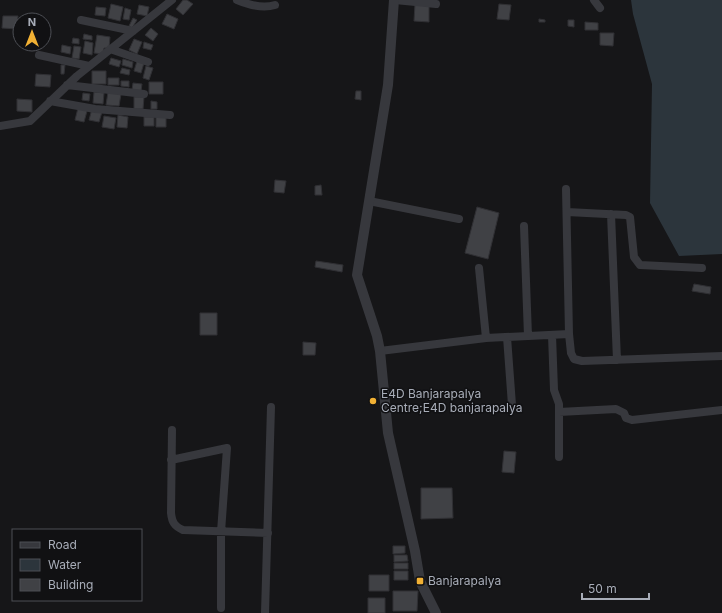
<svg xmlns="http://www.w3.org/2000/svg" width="722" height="613" font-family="Inter,sans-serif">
	<rect width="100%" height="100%" fill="#161618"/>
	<path fill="#2c353c" d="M631,0H722V254L679,256L650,203L652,84L633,14Z"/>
	<path fill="#404145" stroke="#303034" d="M183,0H187L193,4L183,15L176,9Z
		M111,4L123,7L120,21L108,18Z
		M415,4L429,5V22L414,21Z
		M499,4L511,5L509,20L497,19Z
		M139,5L149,7L147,16L137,14Z
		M96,7L106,8L105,16L95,15Z
		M125,8L131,10L129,20L123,19Z
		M167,14L178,19L174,29L162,24Z
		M3,16H18L17,29L2,28Z
		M133,18L137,20L132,28L129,26Z
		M539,19L545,20V22H539Z
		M568,20H574V27L568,26Z
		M585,22L598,23V30H585Z
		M151,28L158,34L153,41L145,35Z
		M600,33H614L613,46L600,45Z
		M19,34H20V44H34V47L19,46Z
		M84,34L92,36V40L83,39Z
		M97,35L110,37L109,48H104L103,54L94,53Z
		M73,38L79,39V44L72,43Z
		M134,39L142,42L137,54L129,50Z
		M85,41L93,43L92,55L83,53Z
		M144,42L153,45L151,50L143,48Z
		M62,45L71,47L70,54L61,52Z
		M74,46L81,47L79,59L72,58Z
		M111,58L121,61L119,67L109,64Z
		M123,59L133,62L132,68L122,65Z
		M137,61L144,63L141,73L134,71Z
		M61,65H65L64,74H61Z
		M146,66L153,68L149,80L143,78Z
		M122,68L130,70L129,75L120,73Z
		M92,71H106V84H92Z
		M36,74L51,75L50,87L35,86Z
		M108,78H119V85H108Z
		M121,81H129V87L121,86Z
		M149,82H163V94H149Z
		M133,83L142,84L141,91L132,90Z
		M356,91H361V100L355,99Z
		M94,92L104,93L103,104L93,103Z
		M108,92L121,94L119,106L106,105Z
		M83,93L90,94L89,101L82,100Z
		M134,97H144L143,109H134Z
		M17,99L32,100V112L17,111Z
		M151,101L157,102V109H151Z
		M78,108L87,111L84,122L75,120Z
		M92,109L102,112L99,122L89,120Z
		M118,115L128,117L127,128L117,127Z
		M104,116L116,118L114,129L102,127Z
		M144,117H154V126H144Z
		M156,117H166V127H156Z
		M275,180L286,181L284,193L274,192Z
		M321,185L322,195H315V186Z
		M477,207L499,213L488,259L465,253Z
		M316,261L343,265L342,272L315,267Z
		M694,284L711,287L710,294L692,291Z
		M200,313H217V335H200Z
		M303,342L316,343L315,355H303Z
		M504,451L516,452L514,473L502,472Z
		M421,488H452L453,518L421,519Z
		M393,546H405V553L393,554Z
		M394,555H407L408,561L394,562Z
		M394,563H408V569H394Z
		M394,571H408V580H394Z
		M369,575H389V591H369Z
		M393,591H418L417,611H393Z
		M368,598H385V613H368Z"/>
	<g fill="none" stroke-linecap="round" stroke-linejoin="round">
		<path stroke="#37383d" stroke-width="8" d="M237,0C249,5 262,9 275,5
			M395,0L436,4
			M594,0L600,8
			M81,20L133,31
			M110,49L148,62
			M39,55L89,66
			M67,85L144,94
			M50,101L95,109L170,115
			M0,126L30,121L77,76L172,0
			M566,189L569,334L571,353L574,359L582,361L722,356
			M369,201L459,219
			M567,212L626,215L630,217L634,257L640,265L702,268
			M611,214L617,360
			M524,226L528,336
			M479,268L486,338
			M552,335L554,390L559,404V457
			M507,337L512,405
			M380,351L486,338L569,334
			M559,412L616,409L624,413L626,418L632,420L722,410
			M172,430L171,513C172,522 174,526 183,530L268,533
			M171,460L227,448L221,532V608
			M265,613L271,407"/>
		<path stroke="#37383d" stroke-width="10" d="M394,0L388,85L357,275L377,336L380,351L388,433L415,551L420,581L436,613"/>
	</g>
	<g fill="#f2b134" stroke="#111113" stroke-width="1.5">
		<circle cx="373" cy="401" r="4"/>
		<rect x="416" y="577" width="8" height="8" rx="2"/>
	</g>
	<g text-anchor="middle" stroke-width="3" stroke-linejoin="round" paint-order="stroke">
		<g font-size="12" fill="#a8adb8" stroke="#111113" text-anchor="start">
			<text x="381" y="398">E4D Banjarapalya<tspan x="381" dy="14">Centre;E4D banjarapalya</tspan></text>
			<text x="428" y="585">Banjarapalya</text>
		</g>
	</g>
	<rect x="12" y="529" width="130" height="72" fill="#111113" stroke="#4d4f55"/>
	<rect x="20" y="542" width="20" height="6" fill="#37383d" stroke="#4d4f55"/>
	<text x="48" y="549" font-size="12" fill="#a8adb8">Road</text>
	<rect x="20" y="559" width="20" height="12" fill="#2c353c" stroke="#4d4f55"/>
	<text x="48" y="569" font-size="12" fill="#a8adb8">Water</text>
	<rect x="20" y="579" width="20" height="12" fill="#404145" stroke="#4d4f55"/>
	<text x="48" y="589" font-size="12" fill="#a8adb8">Building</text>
	<g transform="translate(32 32)"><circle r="19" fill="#111113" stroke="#4d4f55"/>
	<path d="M0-3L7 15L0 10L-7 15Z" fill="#f2b134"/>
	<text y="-6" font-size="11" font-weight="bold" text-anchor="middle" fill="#a8adb8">N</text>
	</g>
	<path d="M582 593v6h67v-6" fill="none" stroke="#a8adb8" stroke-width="2"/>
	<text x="588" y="593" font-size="12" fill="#a8adb8" stroke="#111113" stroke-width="3" paint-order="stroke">50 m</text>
</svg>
